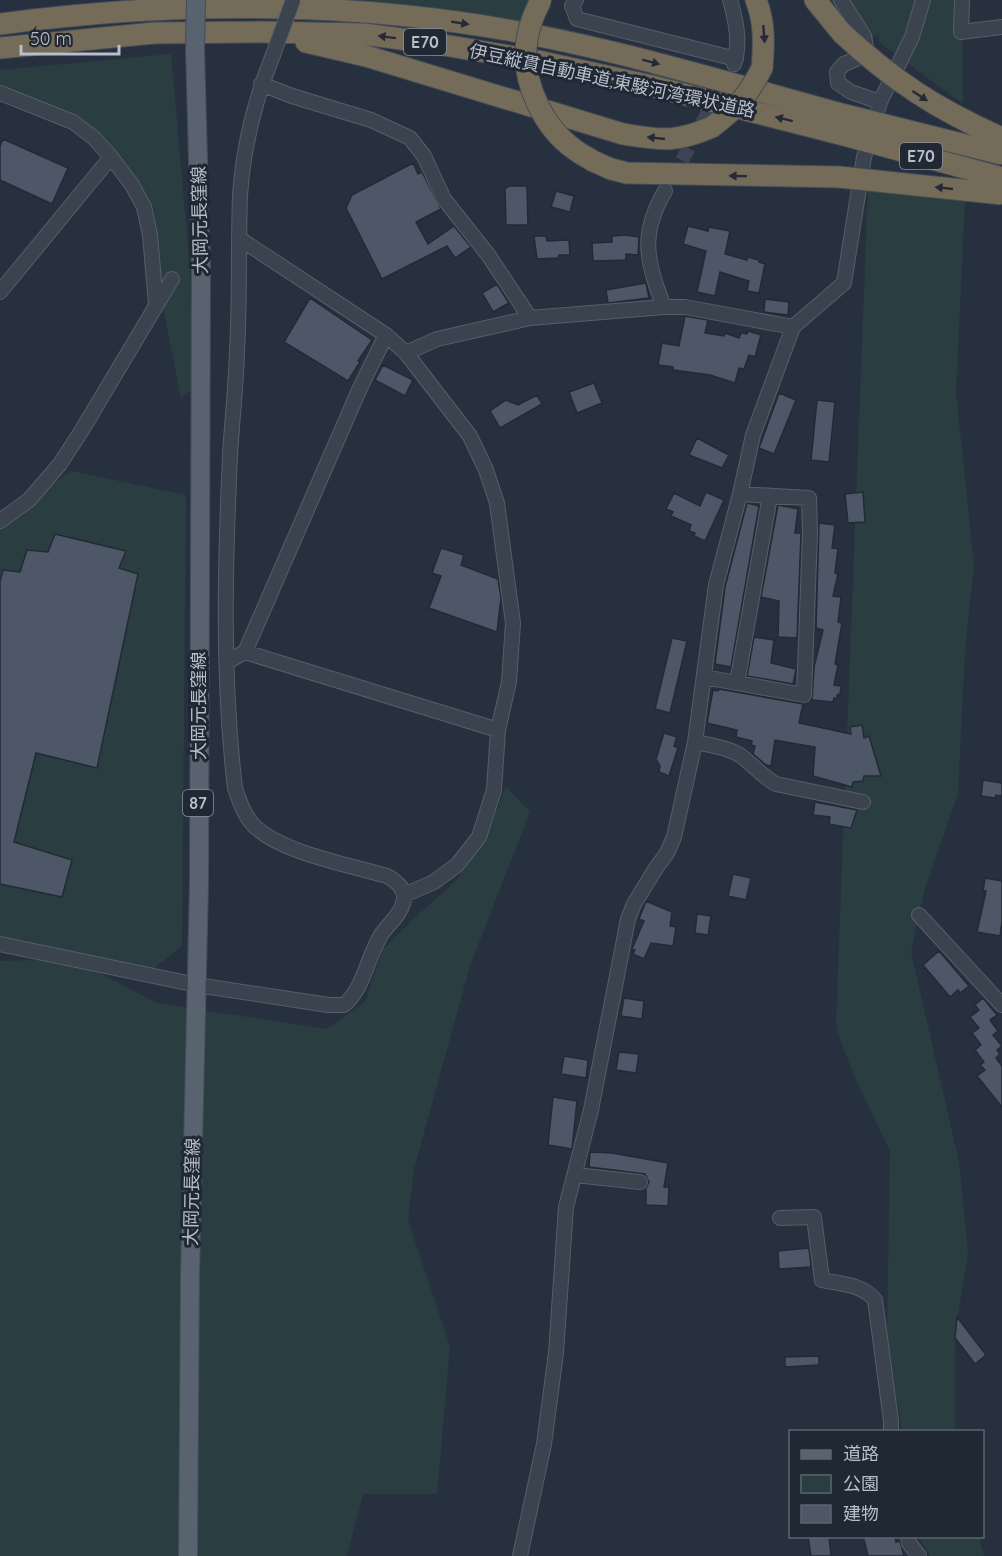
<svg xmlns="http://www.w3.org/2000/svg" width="1002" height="1556" font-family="Quicksand,'Noto Sans JP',sans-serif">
	<rect width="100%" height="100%" fill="#27303f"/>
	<path fill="#2a3e41" d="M325,0H538L521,26Z
		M830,0H962L963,104L879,42V35L865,41Z
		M171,54L200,382L181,398L161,296L146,199L94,138L0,100V70Z
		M868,188L965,201L956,392L974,566L965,651L958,794L925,888L911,952L959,1162L968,1254L955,1333V1431H902L887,1339L890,1151L856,1080L838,1034L836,1023Z
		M71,471L186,495L182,946L154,968L0,944V523Z
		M506,786L530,812L470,966L414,1169L408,1220L450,1346L437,1494H363L347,1556H0V961L74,959L156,1003L327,1029L365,1002L383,949L422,911L455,882L485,841Z
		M919,1537H979L984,1556H930Z"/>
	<path fill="#4e5768" stroke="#222a36" stroke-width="1.5" d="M3,139L68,168L52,204L0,180V146Z
		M413,163L418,174L422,172L441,209L416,222L428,244L454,226L471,247L455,258L447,246L382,279L346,208L352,195Z
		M509,186H527L528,225H506L505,189Z
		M556,191L574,196L570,212L551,207Z
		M688,226L708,231L709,227L730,231L725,254L747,260L748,257L759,260V262L765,264L759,293L747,291L749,281L720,272L715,296L697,292L706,251L683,244Z
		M625,235L639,237L638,255L626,254V260L593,261L592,243L612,242V236Z
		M534,236H546L547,241L569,240L570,255H559L558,258L537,259Z
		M646,283L649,298L608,303L606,290Z
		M497,284L509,303L493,312L482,293Z
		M310,298L372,340L358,361L360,362L348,381L284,342Z
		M765,299L789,302L788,315L764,312Z
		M685,316L708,320L705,333L724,336L725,333L739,338L741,333L747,334L748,331L761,335L755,357L749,355L744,369L739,368L735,383L710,375L673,370V367L658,365L662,343L679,346Z
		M383,365L413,380L405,396L375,380Z
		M594,383L602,403L577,413L569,392Z
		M779,393L796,400L774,454L759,448Z
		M537,395L542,404L500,428L490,411L506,400L518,405Z
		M817,400L835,402L829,462L811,460Z
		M697,438L729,455L722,468L689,455Z
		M706,492L724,500L705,541L694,536L695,533L689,531L691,525L671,516L673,512L666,509L674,493L700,506Z
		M863,492L865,522L848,523L845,494Z
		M747,503L759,506L731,667L715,664L725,587Z
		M778,505L798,509L795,533H801L797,638L778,637L779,601L761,597Z
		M819,523L835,525L832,548L838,549L835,573L838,574L833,596L841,597L838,622L842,623L835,664L838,665L834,685L841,686L840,694L837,695V699L834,698L833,702L812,700L814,667L823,630L816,628Z
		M55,534L126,551L119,568L138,574L97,768L36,753L14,842L72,860L62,897L0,884V581L3,570L20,572L27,550L48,552Z
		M441,548L464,555L461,565L498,579L501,598L497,632L429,608L441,576L432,573Z
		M754,637L774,640L771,663L796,669L793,684L747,676Z
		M672,638L687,641L670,713L655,709Z
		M719,689L803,704L799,723L851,734L850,727L862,725L864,738L869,736L881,776H864L863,781L853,782L852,787L813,776L815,747L775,740L771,766L766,765L753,754L755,746L751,745L752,741L736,737L737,730L707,723L713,690L718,691Z
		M664,733L677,737L674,746L678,748L669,776L659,772L660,766L656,759Z
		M983,780L1002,783V796L996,795L995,798L981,796Z
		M815,802L857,810L851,828L829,824L830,817L813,815Z
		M733,874L751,878L746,900L728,896Z
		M985,878L1002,881V921L1000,936L977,932L986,891H983Z
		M646,901L672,912L670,926L676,927L673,946L651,943L644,959L633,954L635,950L632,949L644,921L639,919Z
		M697,914L711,916L708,935L695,933Z
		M939,951L969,986L960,993L958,990L950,997L923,965Z
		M624,998L644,1001L642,1019L621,1016Z
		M983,998L997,1015L990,1020L998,1031L993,1035L1002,1046L997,1050L1000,1054L996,1058L1002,1066V1107L977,1076L985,1070L980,1065L984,1062L975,1050L981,1045L972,1033L979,1028L970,1017L979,1010L975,1005Z
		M619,1052L639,1054L636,1073L616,1070Z
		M564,1056L588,1060L586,1078L561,1074Z
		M553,1097L577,1101L572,1149L548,1145Z
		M590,1152L612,1153L668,1163L664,1187H669L668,1206L646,1205V1188L649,1182L645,1174L589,1167Z
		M809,1248L811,1267L779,1269L778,1251Z
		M957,1317L986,1355L975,1364L955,1338Z
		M819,1356V1365L785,1367V1357Z
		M808,1536H829L831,1556H811Z
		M863,1536H895L896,1542L900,1541L904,1556H868Z"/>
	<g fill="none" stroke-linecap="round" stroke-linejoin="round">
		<path stroke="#3d4554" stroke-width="14" stroke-dasharray="14 7" stroke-linecap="butt" d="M672,179L734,64"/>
		<g stroke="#565e6a" stroke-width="16">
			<path id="minor" d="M576,0L572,6L577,19L736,59
				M730,0C736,20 741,43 734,64
				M841,0L864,36L866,47L856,59L844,64L837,72L838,83L851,92L880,102L912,37L923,0
				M962,0L961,32L1002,27
				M261,84L292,96L371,120L410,138L424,156L444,199L489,256L530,318
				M0,93L73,122L94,138L111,157L132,185L144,207L150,235L156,304
				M240,239L386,335L406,353L470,436L486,470L497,503L513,623L509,682L498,730L494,790L479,837L457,865L434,882L404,895
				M0,292L111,157
				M664,307C647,262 639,235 665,191
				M406,353L437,339L530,318L664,307H685L793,327
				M0,521L29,500L60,464L82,430L172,279
				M245,652L498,730
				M227,662L245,652L360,388L386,335
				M704,677L804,695L810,533L809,498L740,494
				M737,683L770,496
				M695,742C709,745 725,747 738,754C751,762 761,776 776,784L863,802
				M919,915L1002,1005
				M0,944L197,985L328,1005H344C364,988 367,958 381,935C388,924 401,915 404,900C406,888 396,881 387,876C350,865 272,851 250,821C242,811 239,799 235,788C222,678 225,566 230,456C232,421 236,386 237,351C240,300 238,248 240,196C243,148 255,100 273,55
				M575,1175L640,1182
				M780,1218L814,1217L822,1280C841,1284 862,1284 875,1300L891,1421V1432
				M908,1536L909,1543L919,1556
				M520,1556L544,1444L556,1353L566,1207L591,1110L628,919L634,904L656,868L667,853L674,837L695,742L716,585L740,494L753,435L793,327L844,283L864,157L880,102"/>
		</g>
		<g stroke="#454c58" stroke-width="20">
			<path id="major" d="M188,1556L190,1275L199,884L201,268L195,49"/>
		</g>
		<g stroke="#434b57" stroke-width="23">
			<path id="highway" d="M756,0C765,23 764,44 762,68
				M815,0L842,33
				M0,24C151,4 307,1 457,22C589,40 717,80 845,115
				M306,42L366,56L623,134C662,140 675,143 712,127
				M0,48L154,33L263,32L364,34L438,44L538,61L652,86L840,134
				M593,161L611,169L627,173L839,177"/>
		</g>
		<use href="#minor" stroke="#3b434f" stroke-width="14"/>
		<use href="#major" stroke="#59626f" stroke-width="18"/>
		<use href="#highway" stroke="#756b59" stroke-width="21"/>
		<g stroke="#565e6a" stroke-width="16" stroke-linecap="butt">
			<path id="minor-bridge" d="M273,55L293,0"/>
		</g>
		<g stroke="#454c58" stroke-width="20" stroke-linecap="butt">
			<path id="major-bridge" d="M195,49L196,0"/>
		</g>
		<g stroke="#434b57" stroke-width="23" stroke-linecap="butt">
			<path id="highway-bridge" d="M541,0C533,15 527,31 526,48C523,84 544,128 574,149C580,154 587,157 593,161
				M842,33C892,80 938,110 1002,138
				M845,115L1002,154
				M712,127C738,107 747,97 762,68
				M840,134L1002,178
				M839,177L1002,194"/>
		</g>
		<use href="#minor-bridge" stroke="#3b434f" stroke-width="14"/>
		<use href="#major-bridge" stroke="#59626f" stroke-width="18"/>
		<use href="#highway-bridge" stroke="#756b59" stroke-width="21"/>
	</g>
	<defs><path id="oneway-solid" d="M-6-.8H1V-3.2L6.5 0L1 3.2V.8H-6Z" transform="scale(1.5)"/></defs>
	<g fill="#242b36">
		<use href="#oneway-solid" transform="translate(460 23) rotate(9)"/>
		<use href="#oneway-solid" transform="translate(764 34) rotate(85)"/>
		<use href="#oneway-solid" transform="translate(387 37) rotate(-173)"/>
		<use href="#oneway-solid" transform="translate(651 62) rotate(15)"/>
		<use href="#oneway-solid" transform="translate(920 96) rotate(33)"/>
		<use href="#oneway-solid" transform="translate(784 119) rotate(-166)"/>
		<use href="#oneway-solid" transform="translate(656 138) rotate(-174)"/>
		<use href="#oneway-solid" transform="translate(738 176) rotate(-179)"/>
		<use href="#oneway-solid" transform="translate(944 188) rotate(-174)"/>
	</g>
	<g text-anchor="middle" stroke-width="6" stroke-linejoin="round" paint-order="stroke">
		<g fill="#202834" stroke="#8a919d" stroke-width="1.5">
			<rect x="404" y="29" width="42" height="26" rx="4.5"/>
			<rect x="900" y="143" width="42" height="26" rx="4.5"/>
			<rect x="183" y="790" width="30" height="26" rx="4.5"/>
		</g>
		<g font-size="16" font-weight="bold" fill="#b8beca">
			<text x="425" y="48">E70</text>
			<text x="921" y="162">E70</text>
			<text x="198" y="809">87</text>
		</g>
		<g font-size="18" fill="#b8beca" stroke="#202834">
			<text transform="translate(612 81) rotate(12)" y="6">伊豆縦貫自動車道;東駿河湾環状道路</text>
			<text transform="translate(200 220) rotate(-91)" y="6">大岡元長窪線</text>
			<text transform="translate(199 706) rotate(-90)" y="6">大岡元長窪線</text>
			<text transform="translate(192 1192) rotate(-89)" y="6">大岡元長窪線</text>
		</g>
	</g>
	<rect x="789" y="1430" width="195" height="108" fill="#202834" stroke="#5d6470" stroke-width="1.5"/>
	<rect x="801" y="1450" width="30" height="9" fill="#59626f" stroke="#5d6470" stroke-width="1.5"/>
	<text x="843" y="1460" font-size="18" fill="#b8beca">道路</text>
	<rect x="801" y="1475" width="30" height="18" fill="#2a3e41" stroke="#5d6470" stroke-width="1.5"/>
	<text x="843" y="1490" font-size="18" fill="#b8beca">公園</text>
	<rect x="801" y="1505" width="30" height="18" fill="#4e5768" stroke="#5d6470" stroke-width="1.5"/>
	<text x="843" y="1520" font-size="18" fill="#b8beca">建物</text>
	<path d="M21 45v9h98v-9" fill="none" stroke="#b8beca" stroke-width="3"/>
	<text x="30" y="45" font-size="18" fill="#b8beca" stroke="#202834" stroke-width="4.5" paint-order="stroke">50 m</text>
</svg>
